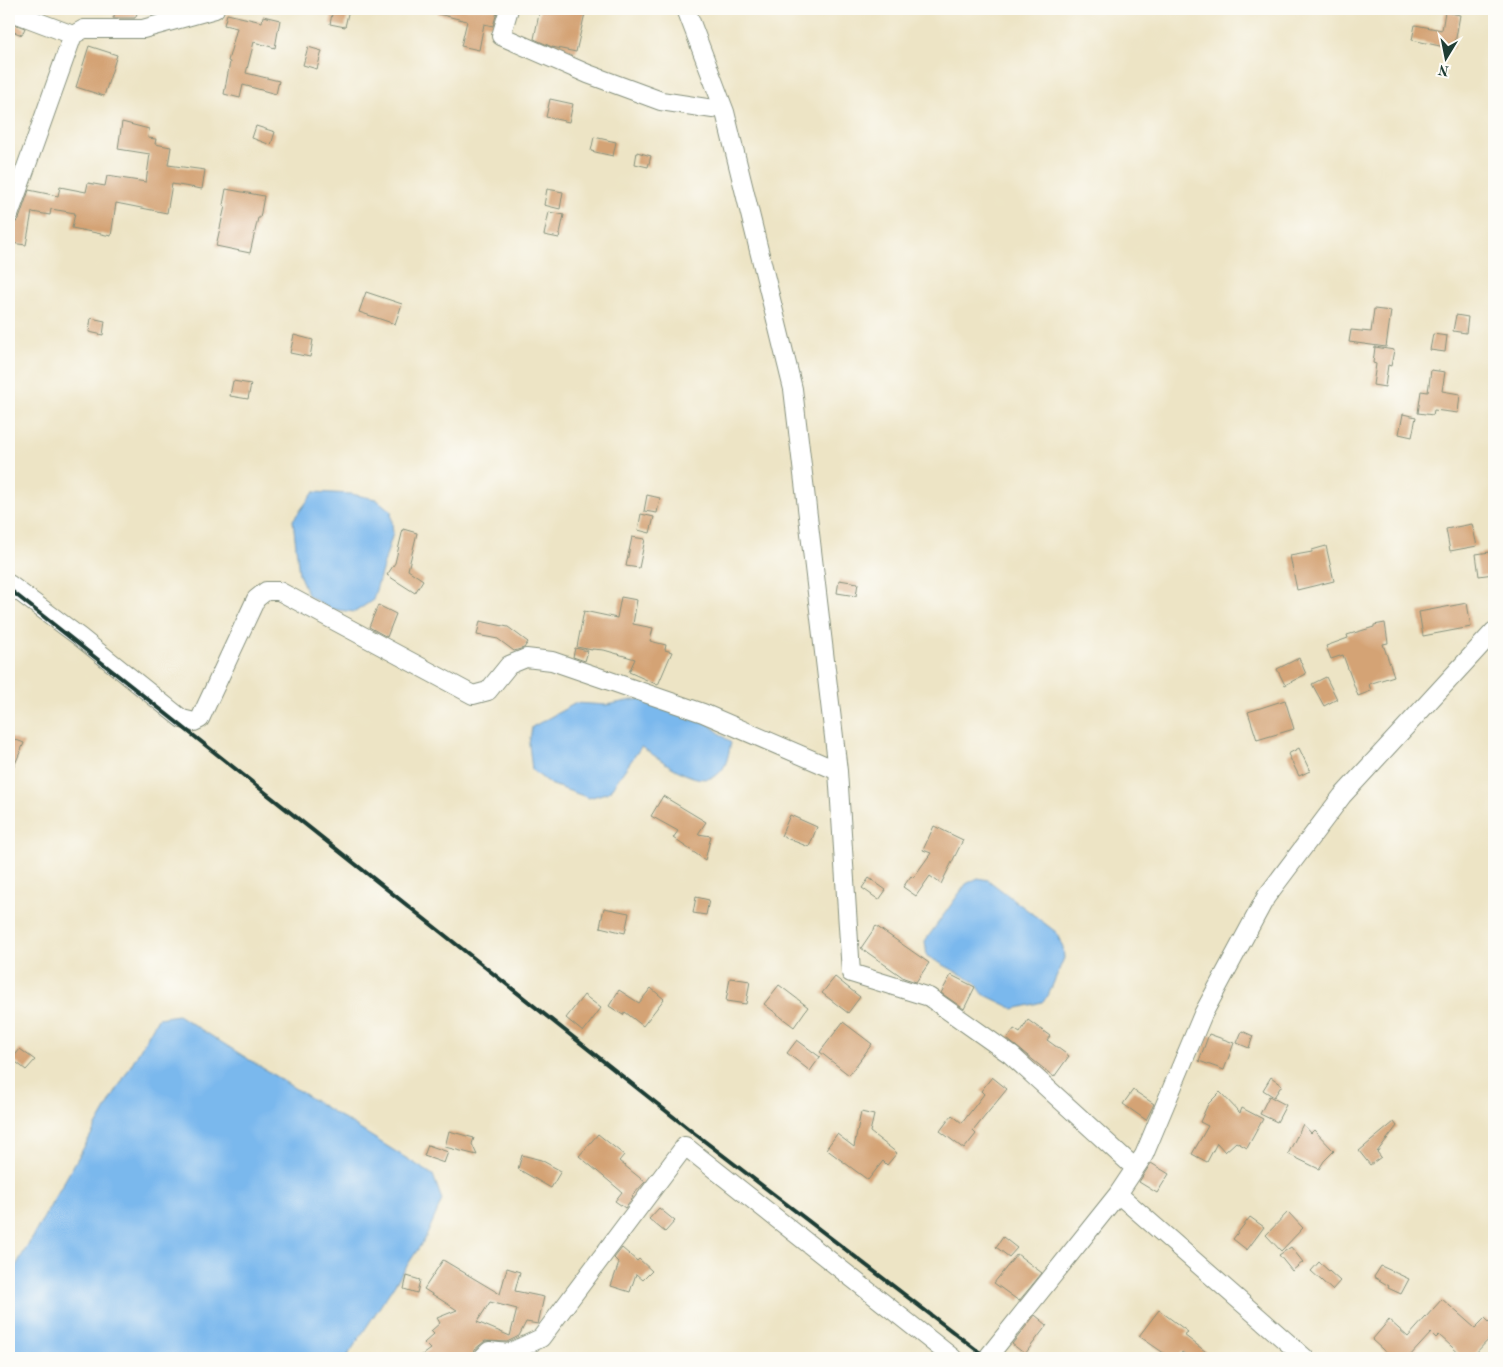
<svg xmlns="http://www.w3.org/2000/svg" width="1503" height="1367" font-family="'Old Standard TT',serif">
	<rect width="100%" height="100%" fill="#fdfcf7"/>
	<filter id="ink" filterUnits="userSpaceOnUse"><feTurbulence type="fractalNoise" baseFrequency=".02" numOctaves="2"/><feDisplacementMap in="SourceGraphic" scale="10" xChannelSelector="R" yChannelSelector="G"/><feConvolveMatrix kernelMatrix="1 2 1 2 8 2 1 2 1" color-interpolation-filters="sRGB"/></filter>
	<filter id="wash" filterUnits="userSpaceOnUse"><feTurbulence type="fractalNoise" baseFrequency=".0096" numOctaves="4" result="noise"/><feDisplacementMap in="SourceGraphic" scale="20" xChannelSelector="R" yChannelSelector="G"/><feGaussianBlur stdDeviation="1.12" result="paint"/><feColorMatrix in="noise" values="0 0 0 0 0 0 0 0 0 0 0 0 0 0 0 0 0 1.4 0 .05"/><feComposite in="paint" operator="in"/></filter>
	<g filter="url(#wash)">
		<rect width="100%" height="100%" fill="#ede4c5"/>
		<path fill="#7ab8ed" stroke="#4c7a90" d="M314,492L351,494L376,499L391,511L393,533L373,600L355,612L329,609L308,595L299,574L293,520Z
			M654,698L701,717L731,743C729,750 728,759 725,765C707,800 662,759 641,747L609,792L589,798L550,784L532,770L529,744L532,727L576,703L606,705L633,700Z
			M978,878L988,880L1056,932L1063,947L1064,958L1048,996L1042,1002L1014,1009L983,994L975,982L927,956L925,941L966,884Z
			M178,1015L433,1175L442,1200L426,1237L346,1358H9V1278L158,1018Z"/>
		<g id="blocks">
			<path fill="#d4a374" fill-rule="evenodd" d="M117,9H139L135,18H113Z
				M333,9H349L345,27L330,24Z
				M438,9H498L493,26L484,24L479,50L461,46L467,21L438,14Z
				M540,9H586L576,52L552,47L534,39Z
				M1445,12L1460,15L1454,49L1412,40L1415,25L1442,30Z
				M227,14L262,22L263,16L280,20L275,48L254,42L246,73L279,81L276,94L243,85L240,98L224,94L230,62L228,61L237,28L224,25Z
				M9,22L25,28L22,35L9,30Z
				M89,46L117,55L104,96L76,87Z
				M308,47L322,51L317,69L303,65Z
				M550,99L573,104L569,122L546,117Z
				M122,122L149,129L148,138L156,139L155,144L171,147L168,165L205,170L202,189L172,184L167,213L116,203L111,236L72,228L75,213L51,209L50,215L32,212L26,245L11,243L14,224L19,219L29,190L58,196L60,187L86,192L88,183L105,186L107,176L146,182L150,154L118,149Z
				M256,126L275,132L271,145L252,138Z
				M594,137L616,142L613,156L591,151Z
				M637,152L651,156L648,167L635,164Z
				M226,189L264,196L260,218H258L250,253L216,246L225,206L223,205Z
				M547,189L563,192L560,209L544,205Z
				M549,212L564,215L559,238L544,235Z
				M366,292L402,304L395,324L359,312Z
				M1374,309L1391,311L1386,347L1349,342L1351,330L1371,332Z
				M1456,315L1468,317L1466,333L1453,331Z
				M91,318L105,321L103,335L89,332Z
				M1433,334L1447,336L1445,352L1430,350Z
				M294,335L313,340L310,357L290,353Z
				M1375,347L1394,350L1391,366L1388,365L1385,387L1373,385L1376,364L1373,363Z
				M1431,370L1445,372L1442,391L1460,394L1458,413L1434,410L1433,415L1418,413L1421,391L1428,392Z
				M233,381L251,384L248,399L230,396Z
				M1403,414L1416,417L1412,437L1399,434Z
				M647,495L660,498L657,513L644,511Z
				M641,514L654,517L650,533L638,530Z
				M1472,524L1477,546L1450,551L1446,529Z
				M403,529L417,533L408,570L423,580L415,593L387,575L395,563Z
				M632,537L645,539L639,568L626,566Z
				M1326,546L1334,581L1297,590L1290,556L1312,552V550Z
				M1490,552L1493,574L1479,576L1476,554Z
				M839,580L858,583L856,596L837,593Z
				M621,597L637,600L633,624L653,628L650,641L666,645L665,650L672,652L658,685L629,672L635,659L604,650L592,649V650L577,647L584,611L617,618Z
				M1467,603L1471,627L1423,636L1419,612Z
				M378,605L396,614L387,637L369,627Z
				M480,621L508,627L528,642L524,648L514,651L498,639L477,635Z
				M1385,623L1388,643L1383,644L1394,676L1369,684L1371,691L1358,696L1343,655L1331,659L1326,646L1348,638L1347,635L1374,627V625Z
				M575,648L588,651L585,661L573,657Z
				M1299,658L1306,674L1285,685L1277,669Z
				M1326,677L1337,699L1324,706L1312,684Z
				M1285,700L1294,729L1257,740L1248,712Z
				M9,737L24,743L9,778Z
				M1299,748L1310,771L1299,776L1288,754Z
				M663,796L706,822L698,834L711,836L705,860L673,838L678,831L651,816Z
				M790,815L817,827L809,847L781,836Z
				M934,826L963,840L941,884L930,876L916,896L903,887L911,876L913,878L931,853L923,850Z
				M869,878L886,890L879,900L862,888Z
				M696,897L709,900L706,915L693,913Z
				M604,908L629,913L625,933L600,927Z
				M876,926L929,963L916,982L904,978L861,948Z
				M951,975L975,987L964,1009L941,993Z
				M835,977L860,997L848,1013L822,993Z
				M730,978L750,981L746,1004L726,1001Z
				M779,985L808,1007L794,1027L764,1004Z
				M651,988L664,999L643,1026L625,1012L623,1015L609,1006L619,990L639,1003Z
				M584,995L601,1008L583,1032L566,1018Z
				M1028,1020L1050,1036L1047,1040L1069,1056L1054,1077L1007,1039L1014,1029L1020,1033Z
				M843,1022L872,1044L849,1075L820,1052Z
				M1242,1031L1253,1036L1249,1048L1237,1043Z
				M1209,1034L1234,1043L1224,1070L1199,1061Z
				M797,1040L820,1057L810,1071L787,1053Z
				M20,1049L35,1060L26,1070L12,1059Z
				M992,1077L1007,1089L973,1131L976,1134L964,1149L940,1131L952,1115L962,1123L984,1094L981,1091Z
				M1271,1077L1282,1085L1274,1097L1263,1090Z
				M1133,1090L1154,1104L1146,1120L1123,1104Z
				M1220,1092L1240,1113L1242,1108L1263,1119L1247,1148L1236,1142L1225,1152L1217,1143L1207,1162L1192,1154L1208,1126L1200,1122L1208,1104Z
				M1269,1096L1286,1105L1277,1122L1260,1114Z
				M861,1112L874,1115L870,1132L897,1153L887,1165L883,1161L868,1180L826,1149L837,1134L854,1147Z
				M1394,1122L1397,1126L1377,1152L1381,1157L1370,1165L1359,1151Z
				M1303,1124L1311,1133L1314,1130L1334,1151L1324,1161L1319,1169L1288,1154Z
				M449,1131L474,1138L472,1144L477,1155L445,1147Z
				M598,1134L624,1155L619,1161L645,1182L632,1196L633,1197L625,1208L615,1201L622,1192L579,1156Z
				M428,1145L448,1152L444,1163L424,1156Z
				M522,1155L541,1160L561,1171L551,1188L518,1169Z
				M1151,1163L1169,1174L1157,1193L1139,1182Z
				M659,1208L675,1221L665,1232L649,1219Z
				M1288,1212L1303,1228L1281,1251L1266,1235Z
				M1250,1217L1264,1227L1247,1250L1233,1239Z
				M1003,1237L1017,1248L1009,1257L996,1247Z
				M1291,1247L1303,1262L1292,1271L1279,1255Z
				M622,1248L637,1261L639,1259L652,1271L643,1280L636,1274L630,1292L611,1286L619,1263L614,1258Z
				M1017,1254L1042,1273L1019,1301L994,1283Z
				M443,1260L500,1294L507,1268L520,1272L515,1291L544,1297L538,1324L526,1322L519,1336L507,1342L485,1341L474,1350L472,1358H418L430,1349L424,1343L434,1334L431,1331L440,1323L437,1318L457,1310L424,1289ZM490,1302L517,1309L510,1336L477,1322Z
				M1319,1262L1340,1281L1332,1290L1311,1271Z
				M1381,1266L1409,1279L1401,1294L1388,1288L1389,1286L1374,1277Z
				M407,1276L420,1280L417,1293L404,1289Z
				M1442,1299L1475,1328L1485,1318L1494,1327V1334L1471,1358H1464L1439,1335L1436,1338L1431,1333L1408,1358H1392L1372,1340L1389,1320L1408,1337Z
				M1159,1310L1188,1332L1184,1335L1214,1358H1190L1182,1352L1178,1358H1171L1139,1336Z
				M1035,1315L1047,1325L1025,1354L1012,1344Z"/>
		</g>
	</g>
	<g filter="url(#ink)">
		<use href="#blocks" fill-opacity="0" stroke="#86907c" stroke-width="1"/>
		<g fill="none" stroke-linecap="round" stroke-linejoin="round">
			<g stroke="#86907c" stroke-width="20">
				<path id="minor" d="M509,9L501,36L588,74L661,101L713,109
					M686,9L725,112L793,389L838,771L851,973L929,997L1011,1055L1135,1168
					M9,11L73,35
					M9,215L73,35L84,29H143L215,9
					M9,584L81,638L182,719L194,722L200,719L256,599L266,591H279L473,695L488,691L509,665L526,658L552,661L703,713L838,771
					M1118,1194L1305,1358
					M482,1358L489,1351L509,1353L541,1338L685,1146L953,1358
					M987,1358L1118,1194L1144,1155L1203,1014L1266,897L1342,796L1494,631"/>
			</g>
			<use href="#minor" stroke="#fff" stroke-width="18"/>
			<path stroke="#1f3d34" stroke-width="4" d="M9,589L690,1130L987,1358"/>
		</g>
	</g>
	<rect width="1503" height="1367" fill="none" stroke="#fdfcf7" stroke-width="30"/>
	<g transform="translate(1446 58) rotate(190)" stroke="#fdfcf7" stroke-width="4" paint-order="stroke">
	<path d="M0-4L9 19L0 12L-9 19Z" fill="#1f3d34"/>
	<text y="-8" font-size="14" font-weight="bold" text-anchor="middle" fill="#1f3d34">N</text>
	</g>
</svg>
